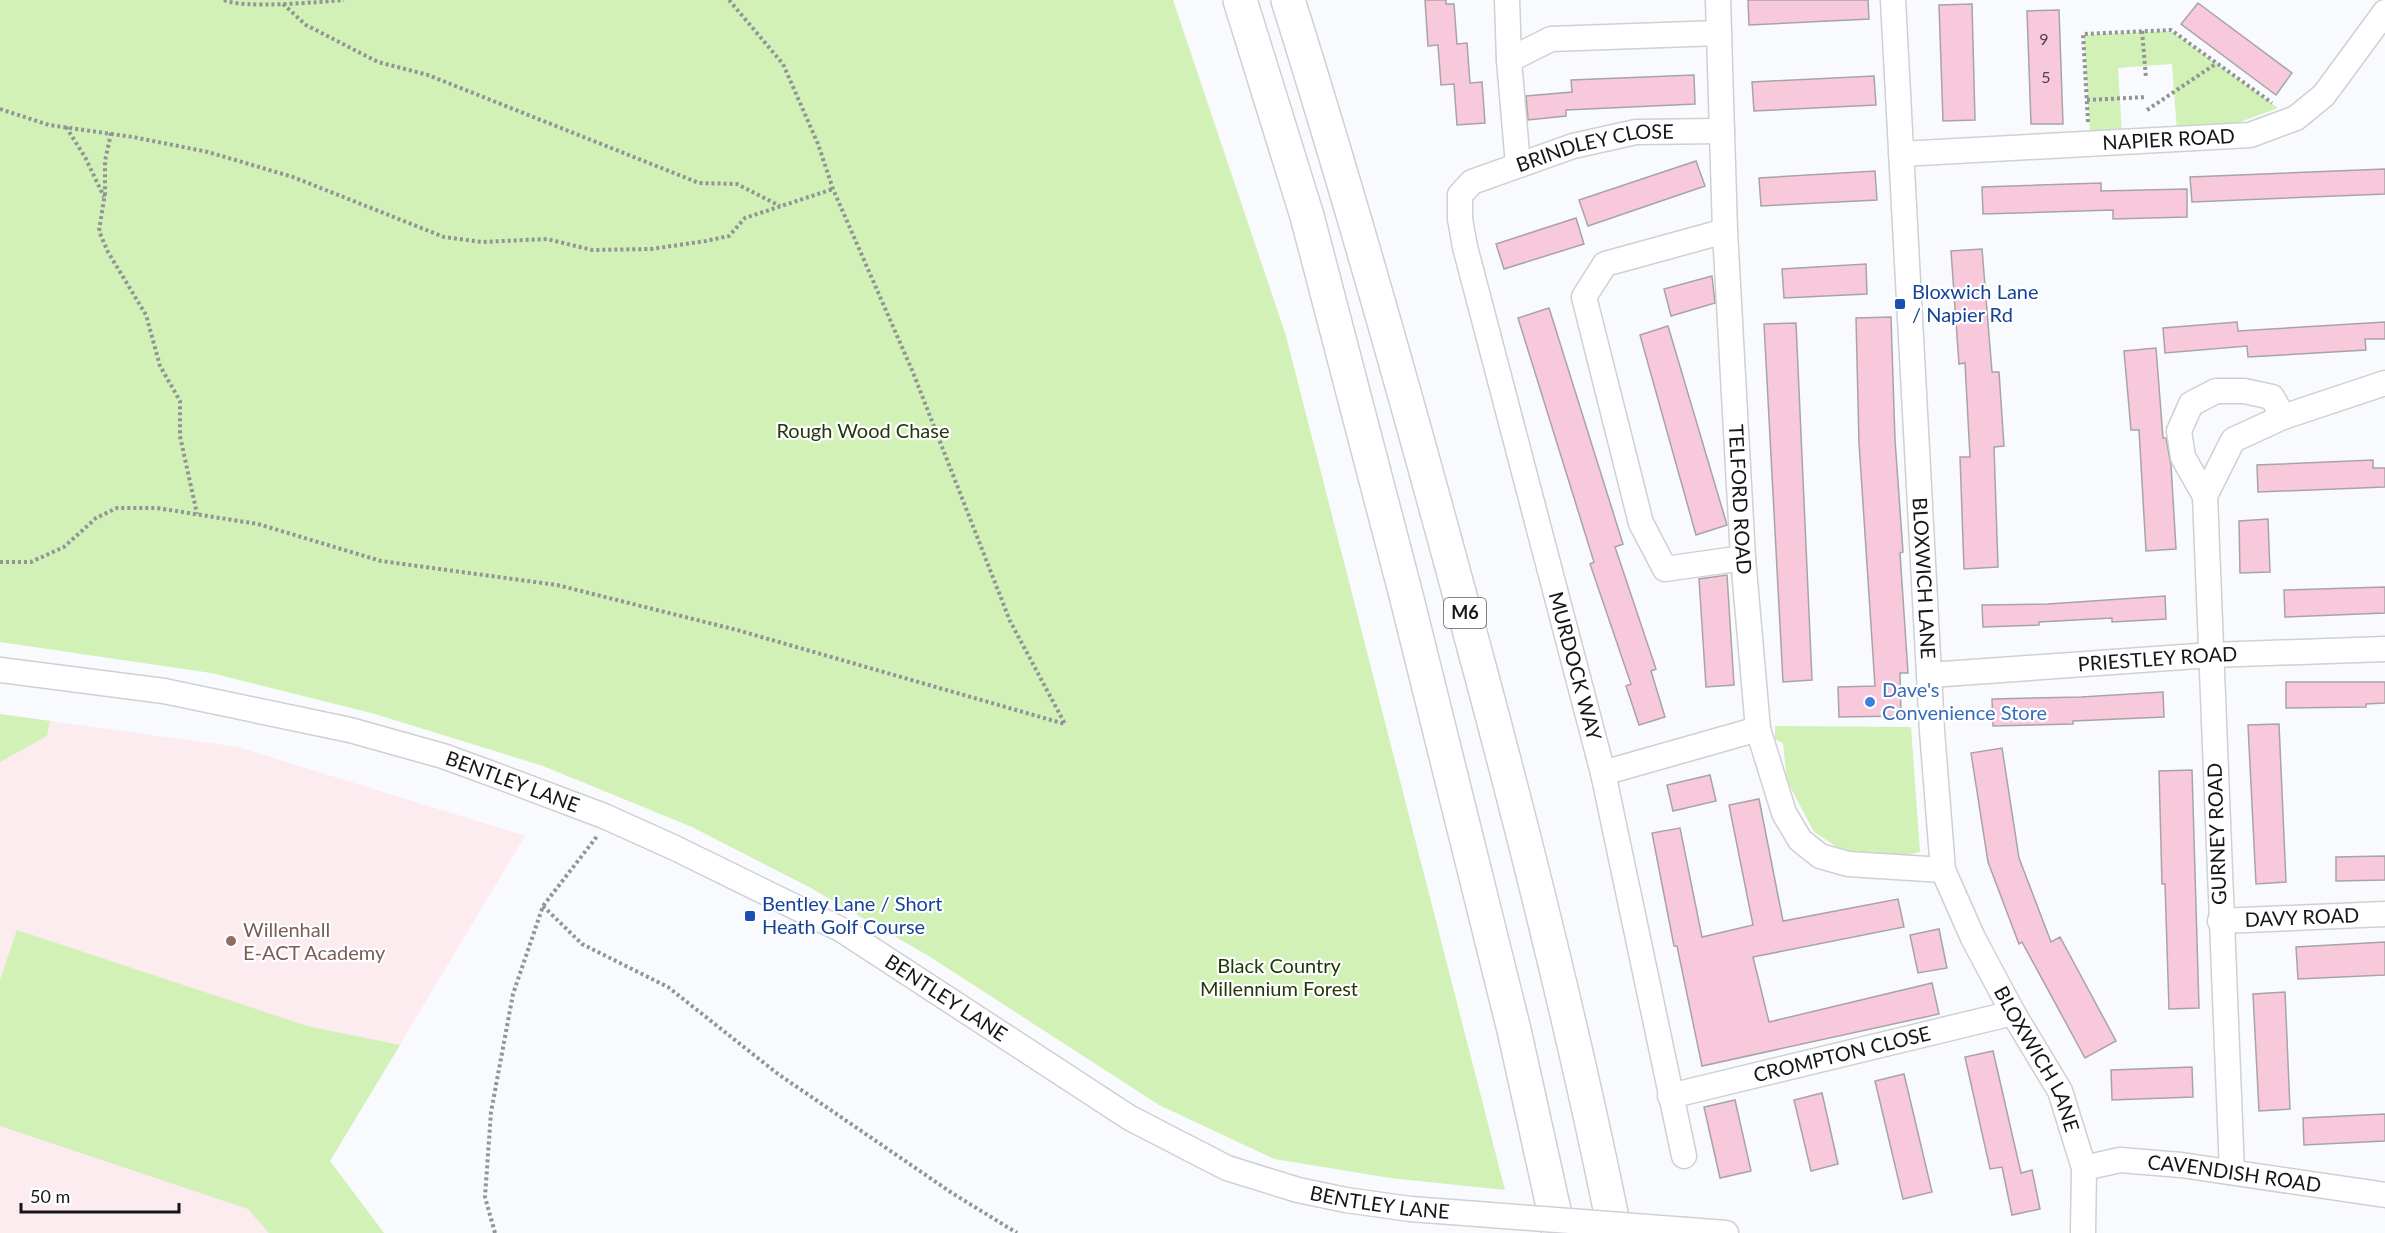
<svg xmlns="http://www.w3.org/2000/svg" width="2385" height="1233" font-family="Lato,sans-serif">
	<rect width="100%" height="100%" fill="#f9fafe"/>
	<path fill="#fcecf0" d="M0,714L238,747L525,836L330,1161L368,1233H0Z"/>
	<path fill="#d1f1b6" d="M0,0H1173L1286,336L1505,1190L1390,1178L1274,1159L1159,1105L927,955L809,887L692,827L543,766L375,714L211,673L0,642Z
		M2171,31L2278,108L2240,122L2177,131L2172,64L2118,68L2122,134L2090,135L2084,35Z
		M0,714L50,721L47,736L0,762Z
		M1775,726L1911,727L1920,852L1892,859L1843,851L1814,832L1787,781L1783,743L1775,739Z
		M17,930L307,1026L400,1045L330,1161L384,1233H269L248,1209L0,1126V980Z"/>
	<path fill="#f7c9da" stroke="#a8a4a5" stroke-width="1.5" d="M1425,0H1446V4H1454L1457,44L1467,43L1470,83L1482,82L1485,123L1457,125L1454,84L1441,85L1438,45L1428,46Z
		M1748,0H1868L1869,19L1749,25Z
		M2198,3L2292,73L2276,95L2181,24Z
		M1972,4L1975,120L1943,121L1939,5Z
		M2059,10L2063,124H2031L2027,11Z
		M1694,75L1695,104L1566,110V116L1528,120L1526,96L1572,92L1571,80Z
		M1874,76L1876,105L1754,111L1752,82Z
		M1696,161L1705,186L1588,226L1579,200Z
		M2385,169V194L2192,202L2190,177Z
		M1875,171L1877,200L1761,206L1759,178Z
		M2101,183V191L2187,189V217L2113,219V210L1983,214L1982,187Z
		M1576,218L1584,244L1504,269L1496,244Z
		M1982,249L1992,372H1999L2004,446L1994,447L1998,567L1964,569L1960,457H1970L1965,363L1959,364L1951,251Z
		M1866,264L1867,294L1784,298L1782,269Z
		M1712,276L1715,303L1671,316L1664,289Z
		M1549,308L1623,544L1615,547L1656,669L1651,671L1665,717L1639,725L1626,686L1631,684L1590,564L1594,562L1518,318Z
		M1891,317L1895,440L1903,552L1900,553L1908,673H1900L1901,716L1839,717L1838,687L1875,686L1859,443L1856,318Z
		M2237,322L2238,331L2385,322V339H2365L2366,350L2248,357L2247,346L2165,353L2163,328Z
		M1796,323L1812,680L1783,682L1764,324Z
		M1668,326L1727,525L1696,535L1640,335Z
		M2156,348L2163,438H2166L2171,465L2176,549L2146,551L2139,430H2131L2124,351Z
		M2373,460V468H2385V487L2258,492L2257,465Z
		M2268,519L2270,572L2240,573L2239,521Z
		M1727,575L1734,685L1706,687L1699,579Z
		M2385,587V613L2285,617L2284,590Z
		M2165,596L2166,619L2112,622V618L2039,622V625L1983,627L1982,605L2048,604Z
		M2286,682H2385V703L2366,704V707L2286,708Z
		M2163,692L2164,717L2073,721V724L1993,726L1992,699L2081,697Z
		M2279,724L2286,882L2256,884L2248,725Z
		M2002,748L2019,858L2051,942L2060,937L2116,1041L2085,1058L2022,942L2019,944L1988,862L1971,753Z
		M2192,770L2199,1008L2169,1009L2165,884H2162L2159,771Z
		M1710,775L1716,801L1673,811L1667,785Z
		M1759,799L1783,921L1898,899L1904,927L1753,957L1769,1022L1932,983L1939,1014L1702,1066L1677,946H1674L1652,833L1680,828L1702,937L1753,925L1729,805Z
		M2385,856V880L2336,881V857Z
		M1939,929L1947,968L1918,973L1910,935Z
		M2385,942V975L2298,979L2296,947Z
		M2285,992L2290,1109L2259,1111L2253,994Z
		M1993,1051L2021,1173L2032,1170L2040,1209L2012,1215L2002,1167L1990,1169L1965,1057Z
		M2192,1067L2193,1097L2112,1100L2111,1070Z
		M1904,1074L1932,1192L1903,1199L1875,1081Z
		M1822,1093L1838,1164L1811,1171L1794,1100Z
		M1735,1100L1751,1171L1720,1178L1704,1107Z
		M2385,1114V1141L2304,1145L2303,1118Z"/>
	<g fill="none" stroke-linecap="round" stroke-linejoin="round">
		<g stroke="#cfd0d4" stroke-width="27">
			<g id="minor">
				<path d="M1507,0L1509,60"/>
				<path id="s1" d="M1718,0L1725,231L1743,558L1758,729L1784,813L1800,840L1820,856L1848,864L1943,870"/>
				<path id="s2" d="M1893,0L1932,731L1943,870L1973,938L2013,1013L2060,1091L2084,1168L2083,1233"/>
				<path id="s3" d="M1901,154L2250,135L2296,118L2324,95L2385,12"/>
				<path d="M1518,165L1509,60L1551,39L1719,33"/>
				<path d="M1725,231L1605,264L1584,297L1641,523L1665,569L1743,558"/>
				<path d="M2205,496L2183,457L2179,431L2191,404L2216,391H2244L2272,397L2283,417"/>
				<path id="s4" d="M0,670L164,691L350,730L443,756L487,772L604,816L675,848L842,930L1130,1118L1227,1168L1298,1190L1346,1200L1410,1209L1478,1214"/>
				<path id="s5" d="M1930,675L2211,655L2385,649"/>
				<path d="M1603,773L1758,729"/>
				<path id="s6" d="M2220,921L2385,914"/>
				<path id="s7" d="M1670,1096L2013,1013"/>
				<path id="s8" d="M1684,1156L1603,773L1465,247L1460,219V195L1472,182L1573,146L1636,132L1722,131"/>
				<path id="s9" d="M2084,1168L2120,1160L2181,1165L2385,1195"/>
				<path d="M2232,1172L2205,496L2233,440L2283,417L2385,383"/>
				<path d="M1687,1230L1726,1233"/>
			</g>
		</g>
		<g stroke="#cfd0d4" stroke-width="36">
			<path id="highway" d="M1240,0L1307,216L1406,595L1514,1030L1559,1233
				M1288,0C1349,194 1404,389 1457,585C1516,800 1571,1015 1615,1233"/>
		</g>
		<path stroke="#939496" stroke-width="4" stroke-dasharray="3 3" stroke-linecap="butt" d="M224,0C242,9 320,2 344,0
			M729,0L783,64L818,144L833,189L912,370L1010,621L1065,724
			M283,4L306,25L378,62L428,75L699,183L737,184L780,206
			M2142,31L2146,78
			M2087,100L2147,97
			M0,109L49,125L133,137L208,152L293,177L444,237L482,242L547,239L592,250L651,249L706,241L729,236L745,218L833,189
			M2147,110L2217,63
			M2088,122L2083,34L2171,30L2272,103
			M66,127L85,157L104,197
			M111,133L105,161V193L99,231L108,252L146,315L160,366L180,401V436L197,514
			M0,562H31L64,547L96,518L117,508H157L258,524L381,561L557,585L737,630L1065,724
			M543,906L582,944L668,987L778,1074L952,1193L1017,1233
			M495,1233L485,1197L491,1112L513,994L543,906L598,835"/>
		<use href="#minor" stroke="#fff" stroke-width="24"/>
		<use href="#highway" stroke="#fff" stroke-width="33"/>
		<g stroke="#cfd0d4" stroke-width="27" stroke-linecap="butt">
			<path id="minor-bridge" d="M1478,1214L1687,1230"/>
		</g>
		<use href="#minor-bridge" stroke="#fff" stroke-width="24"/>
	</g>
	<g fill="#1a4fb4" stroke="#fff" stroke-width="2">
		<rect x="1894" y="298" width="12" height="12" rx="3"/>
		<rect x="744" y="910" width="12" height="12" rx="3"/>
	</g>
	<circle fill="#3f7fe0" stroke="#fff" stroke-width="2" cx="1870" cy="702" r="6"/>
	<circle fill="#8d6e63" stroke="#fff" stroke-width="2" cx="231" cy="941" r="6"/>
	<g text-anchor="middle" stroke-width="4.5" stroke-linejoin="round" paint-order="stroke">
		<g font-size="16" fill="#4e4348">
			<text x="2044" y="45">9</text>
			<text x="2046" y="83">5</text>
		</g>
		<rect fill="#fff" stroke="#5b5c5d" stroke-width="1.5" x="1444" y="598" width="42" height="30" rx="4.5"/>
		<g font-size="18" font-weight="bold" fill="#151617">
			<text x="1465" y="619">M6</text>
		</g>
		<g font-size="20" fill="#151617" stroke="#fff">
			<text dy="7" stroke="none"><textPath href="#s3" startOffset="268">NAPIER ROAD</textPath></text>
			<text dy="7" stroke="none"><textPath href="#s8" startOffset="1134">BRINDLEY CLOSE</textPath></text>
			<text dy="7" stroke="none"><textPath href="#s1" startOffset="500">TELFORD ROAD</textPath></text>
			<text dy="7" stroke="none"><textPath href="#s2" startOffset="579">BLOXWICH LANE</textPath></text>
			<text dy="7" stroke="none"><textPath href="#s5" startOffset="228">PRIESTLEY ROAD</textPath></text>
			<text transform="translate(1575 666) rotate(75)" y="7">MURDOCK WAY</text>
			<text dy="7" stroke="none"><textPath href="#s4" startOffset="526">BENTLEY LANE</textPath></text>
			<text transform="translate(2217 834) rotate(-92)" y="7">GURNEY ROAD</text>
			<text dy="7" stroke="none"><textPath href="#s6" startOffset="82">DAVY ROAD</textPath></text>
			<text dy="7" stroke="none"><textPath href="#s4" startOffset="1012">BENTLEY LANE</textPath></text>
			<text dy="7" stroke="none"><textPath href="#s7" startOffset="177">CROMPTON CLOSE</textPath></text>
			<text dy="7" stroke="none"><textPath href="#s2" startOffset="1083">BLOXWICH LANE</textPath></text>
			<text dy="7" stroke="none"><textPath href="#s9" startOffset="152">CAVENDISH ROAD</textPath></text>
			<text dy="7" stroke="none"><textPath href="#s4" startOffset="1498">BENTLEY LANE</textPath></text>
		</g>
		<g font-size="20" fill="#164399" stroke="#fff" text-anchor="start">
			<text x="1912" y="299">Bloxwich Lane<tspan x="1912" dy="23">/ Napier Rd</tspan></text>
			<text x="762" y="911">Bentley Lane / Short<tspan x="762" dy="23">Heath Golf Course</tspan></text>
		</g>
		<g font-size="20" fill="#223809" stroke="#fff">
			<text x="863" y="438">Rough Wood Chase</text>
			<text x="1279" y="973">Black Country<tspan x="1279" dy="23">Millennium Forest</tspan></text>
		</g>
		<g font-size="20" fill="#366cbe" stroke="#fff" text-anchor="start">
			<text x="1882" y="697">Dave's<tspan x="1882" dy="23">Convenience Store</tspan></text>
		</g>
		<g font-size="20" fill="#785e54" stroke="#fff" text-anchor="start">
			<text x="243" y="937">Willenhall<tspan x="243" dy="23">E-ACT Academy</tspan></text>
		</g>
	</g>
	<path d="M21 1203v9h158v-9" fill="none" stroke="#151617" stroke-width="3"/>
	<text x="30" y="1203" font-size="18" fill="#151617" stroke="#ffffff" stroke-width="4.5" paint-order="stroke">50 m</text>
</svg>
